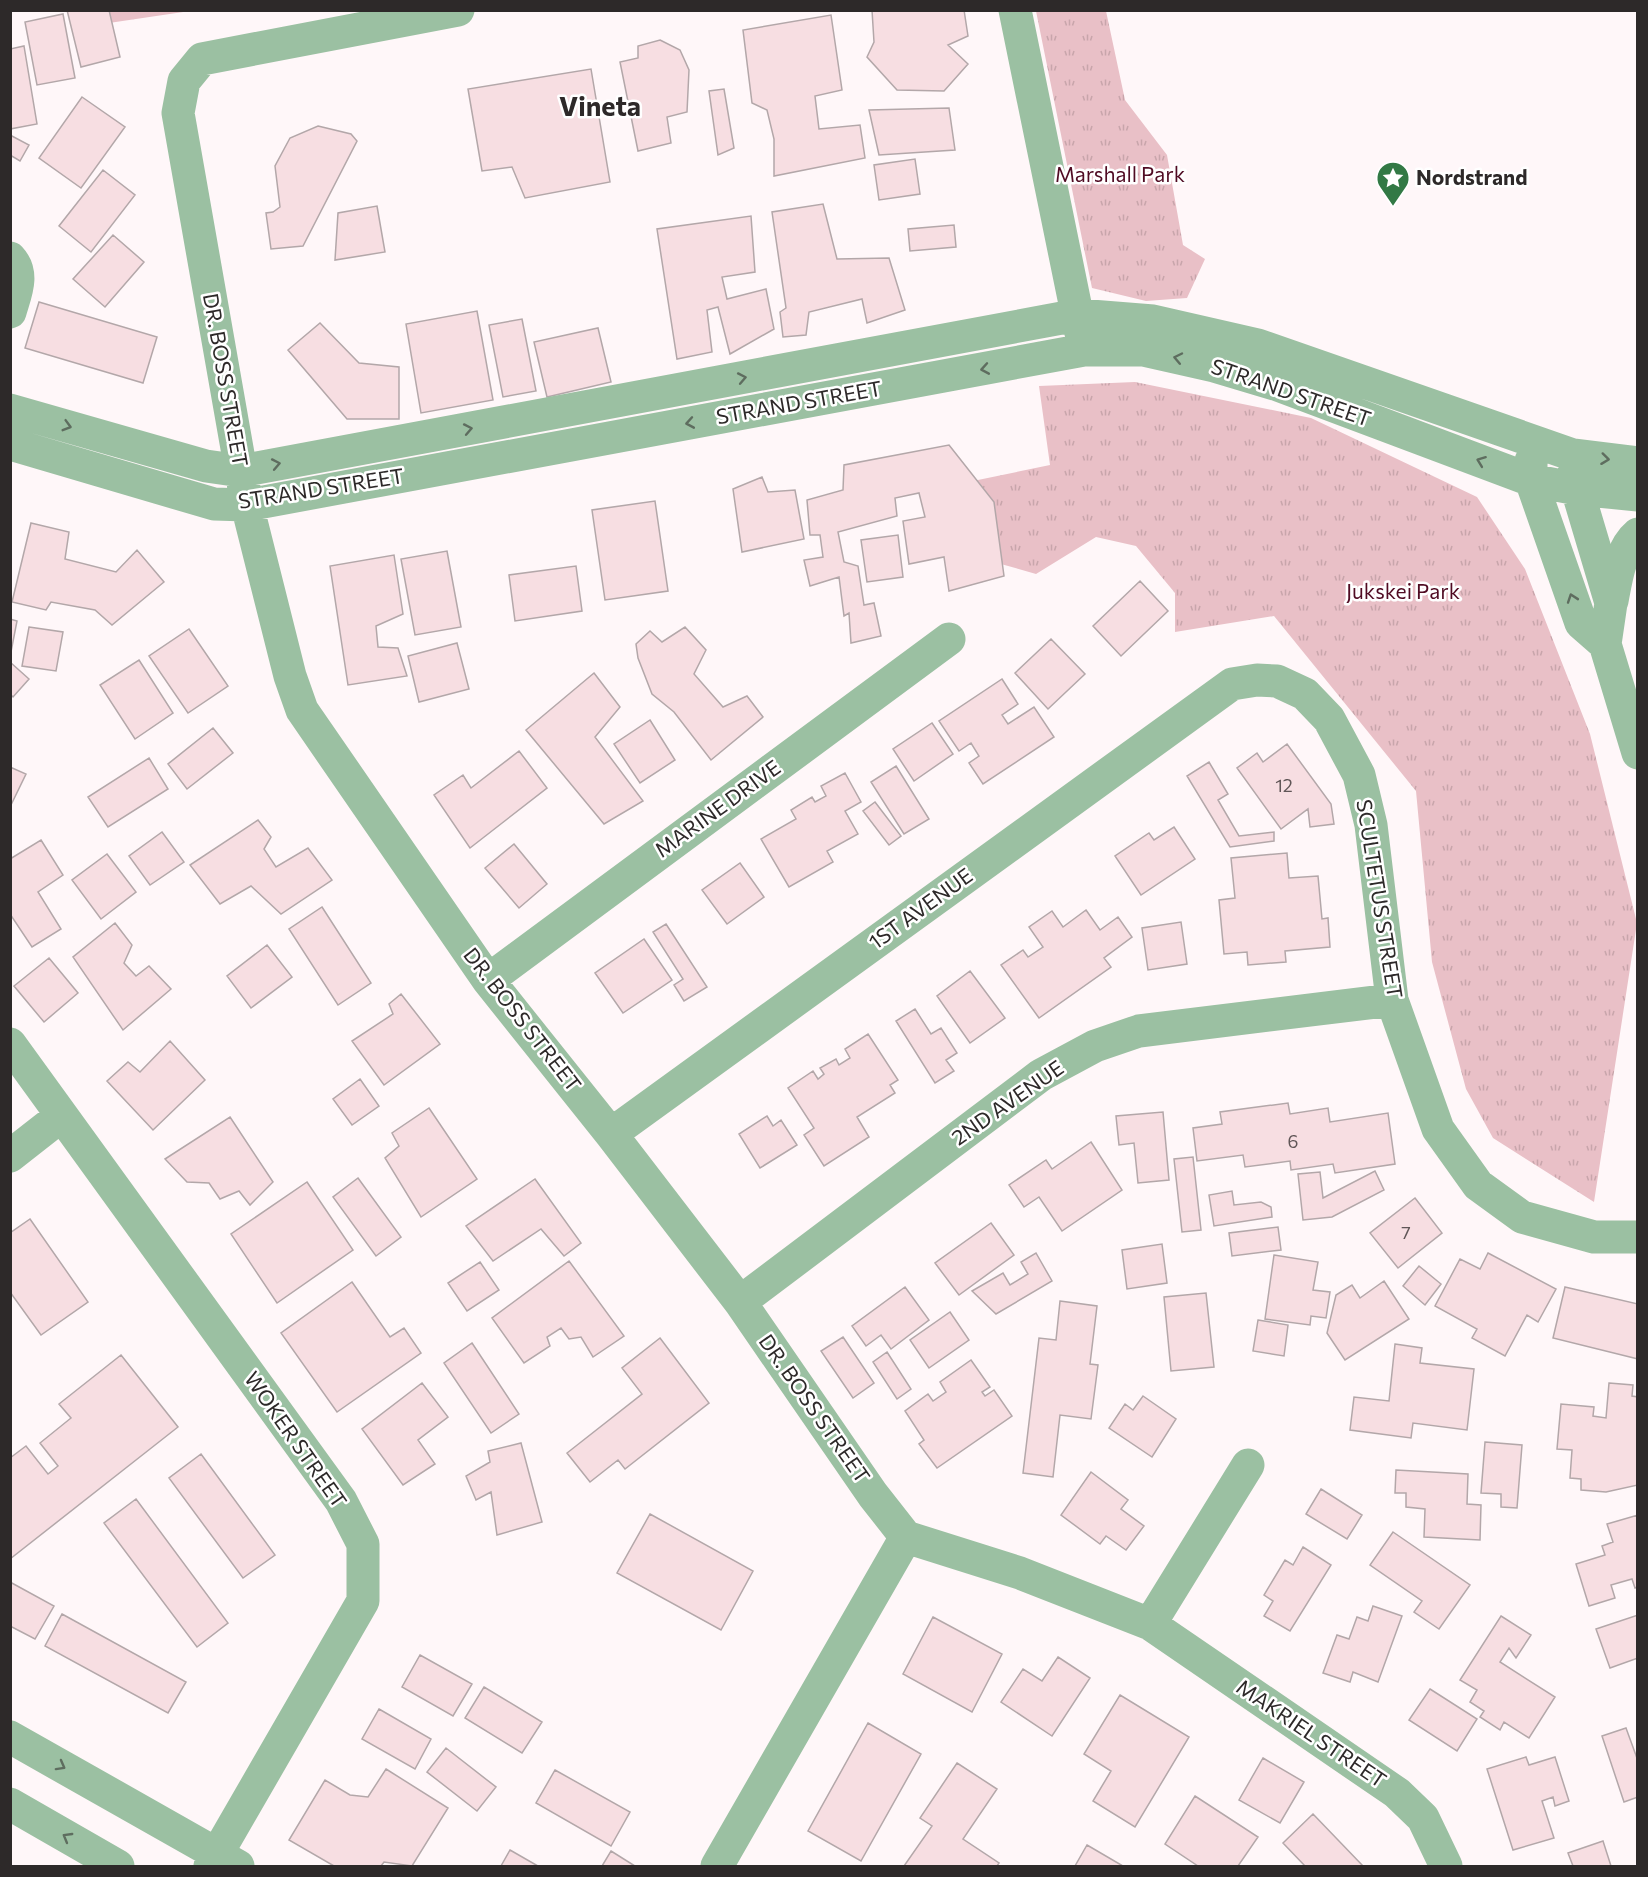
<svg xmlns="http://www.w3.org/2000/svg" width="1648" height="1877" font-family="Commissioner,sans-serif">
	<defs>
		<pattern id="park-tufts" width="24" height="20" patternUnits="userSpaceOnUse" patternTransform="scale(1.5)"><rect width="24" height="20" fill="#e9c0c7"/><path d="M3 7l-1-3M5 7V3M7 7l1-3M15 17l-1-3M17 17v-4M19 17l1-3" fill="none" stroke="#c8a5ab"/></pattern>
	</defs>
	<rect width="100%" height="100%" fill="#fff7f9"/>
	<path fill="url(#park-tufts)" d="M104,11H190L109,23Z
		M1036,11H1106L1125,100L1167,155L1183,245L1205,259L1187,298L1146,301L1092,288Z
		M1135,382L1311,418L1477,497L1525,569L1590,734L1637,923L1594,1202L1493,1138L1466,1089L1432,962L1416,791L1274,616L1175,632V593L1136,546L1096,537L1036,574L1001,564L973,481L1050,465L1039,386Z"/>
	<path fill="#f7dee2" stroke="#b3a7a9" stroke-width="1.5" d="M67,10H109L120,57L81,67Z
		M872,10H964L968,36L948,45L968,64L944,91L897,90L867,57L874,42Z
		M63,14L75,78L37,85L25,22Z
		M831,15L842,90L815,96L819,129L860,125L865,158L774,176V139L767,110L752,103L743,30Z
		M660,40L680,50L689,70L687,112L667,117L671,143L638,151L620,62L638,58V46Z
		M24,46L37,124L10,129V49Z
		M591,69L610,182L525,198L512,167L482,171L468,89Z
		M724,89L734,148L718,155L709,91Z
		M82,97L125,127L81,188L39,158Z
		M949,108L955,150L879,155L869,110Z
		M318,126L351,134L357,141L303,246L271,249L266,213L273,212L280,207L275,166L290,138Z
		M10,135L29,145L20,161L10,155Z
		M915,159L920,194L879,200L874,165Z
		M103,170L135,195L91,252L59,226Z
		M823,204L837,259L889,258L905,310L867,323L862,299L809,312L806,335L783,337L780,312L786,308L772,212Z
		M377,206L385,252L335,260L338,213Z
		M751,216L755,272L722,277L727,299L766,289L774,329L730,354L718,307L707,310L712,352L677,359L657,229Z
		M954,225L956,247L910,251L908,229Z
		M113,235L144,262L105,307L73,279Z
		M39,302L157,337L143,383L25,348Z
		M477,311L493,400L421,413L406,324Z
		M522,319L536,391L503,397L489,325Z
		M320,323L359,363L399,367V419H347L288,350Z
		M598,328L611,382L547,397L534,342Z
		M949,445L994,502L1004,576L949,591L944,557L909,564L903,521L925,517L919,493L895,498L897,516L838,532L844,562L858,566L864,605L874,603L881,636L851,643L849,613L844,616L839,577L810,586L804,560L823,557L820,535H810L807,500L843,490L844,465Z
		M762,477L768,492L795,490L804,539L742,552L733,489Z
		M655,501L668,591L605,600L592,510Z
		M31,523L69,532L65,559L116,572L137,550L164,582L112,625L95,610L51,602L46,610L12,602Z
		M898,535L903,577L867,582L861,540Z
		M447,551L461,627L415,635L401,559Z
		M394,555L403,614L376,626L378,647L398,648L407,676L348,685L330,566Z
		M576,566L582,611L515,621L509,575Z
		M1140,581L1168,611L1121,656L1093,626Z
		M10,619L17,621L10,657Z
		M29,627L63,632L56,671L22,666Z
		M685,627L706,650L694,674L723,707L747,696L763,717L711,760L674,712L652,694L638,658L636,644L650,631L662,642Z
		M189,629L228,686L188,713L149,656Z
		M1051,639L1085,674L1048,709L1015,673Z
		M457,643L469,689L419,702L408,656Z
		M139,660L173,713L135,739L100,685Z
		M10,662L29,679L13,697L10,694Z
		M594,673L620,707L595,737L643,801L604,824L526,730Z
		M1002,679L1018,704L1002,715L1008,724L1034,707L1054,737L983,784L969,763L979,756L971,743L959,751L939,721Z
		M650,720L675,760L640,783L614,744Z
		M932,723L953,754L914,781L893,749Z
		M213,728L233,753L187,789L168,764Z
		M1287,744L1331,804L1334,824L1310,827L1308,809L1281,829L1237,768L1257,753L1263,762Z
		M519,751L547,788L470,848L434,795L463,775L471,788Z
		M149,758L168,789L108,827L88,797Z
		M1209,762L1228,794L1218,800L1239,836L1274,832V841L1230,847L1187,776Z
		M896,766L929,819L904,834L871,782Z
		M10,767L26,774L10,807Z
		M845,773L861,802L845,811L858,834L827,851L833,862L789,887L761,839L796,819L791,810L812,797L815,802L826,796L821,786Z
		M875,802L901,836L889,845L863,811Z
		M258,820L271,837L264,849L276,867L308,848L332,880L281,914L251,886L220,904L190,865Z
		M1174,827L1195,859L1141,895L1115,856L1149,833L1154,840Z
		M162,832L184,862L150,885L129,856Z
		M41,840L63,875L38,892L61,929L32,947L10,914V859Z
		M514,844L547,884L519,908L485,868Z
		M1287,853L1289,878L1318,876L1322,919L1328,918L1330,947L1285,951L1286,962L1248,965L1247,952L1224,954L1219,900L1235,898L1231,858Z
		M107,854L136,892L101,919L72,880Z
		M740,863L764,897L727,924L702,890Z
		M322,907L371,983L338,1005L289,929Z
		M1086,910L1100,930L1118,917L1132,937L1104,958L1111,967L1039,1018L1001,965L1023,950L1028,957L1043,947L1029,927L1052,911L1063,927Z
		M1181,922L1187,964L1148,970L1142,928Z
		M115,923L132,945L124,963L136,976L149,966L171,989L123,1030L73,957Z
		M666,924L707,987L684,1001L674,985L683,979L653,932Z
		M644,939L672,980L623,1013L595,973Z
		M267,945L292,977L251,1008L227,976Z
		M49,958L78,993L44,1022L14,986Z
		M970,971L1005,1018L970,1043L937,996Z
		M401,994L440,1044L384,1085L352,1041L393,1014L389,1004Z
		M915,1009L931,1034L941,1028L957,1053L946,1060L954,1071L935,1083L896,1021Z
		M868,1034L898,1080L890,1085L895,1093L857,1117L869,1137L824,1166L804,1135L814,1128L788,1088L813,1071L818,1079L824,1074L820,1068L836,1059L839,1065L850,1058L845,1049Z
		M170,1041L205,1080L153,1130L107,1081L128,1062L140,1072Z
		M360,1079L379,1106L352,1125L333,1099Z
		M1288,1103L1290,1114L1328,1108L1330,1122L1388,1113L1395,1164L1335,1173L1333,1164L1291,1170L1290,1161L1245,1167L1243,1155L1197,1161L1193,1128L1222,1124L1220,1112Z
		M429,1108L477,1179L421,1217L385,1158L399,1146L392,1133Z
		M1163,1112L1169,1180L1138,1183L1134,1143L1119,1145L1116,1116Z
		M767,1116L773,1126L781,1120L797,1145L760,1168L739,1134Z
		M230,1117L273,1182L250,1205L239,1191L220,1199L209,1183L187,1182L165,1159Z
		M1091,1142L1122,1190L1062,1231L1039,1197L1024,1207L1009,1185L1046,1160L1052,1169Z
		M1193,1157L1201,1230L1182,1232L1174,1159Z
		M1375,1171L1384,1190L1332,1217L1303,1220L1298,1174L1320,1172L1323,1198Z
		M358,1178L401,1237L376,1256L333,1197Z
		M535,1179L581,1243L564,1256L541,1229L493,1261L466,1226Z
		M307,1182L353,1250L277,1303L231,1234Z
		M1232,1191L1234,1205L1261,1202L1271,1207L1272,1217L1214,1226L1209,1195Z
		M1415,1198L1442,1233L1398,1268L1370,1233Z
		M30,1219L88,1302L41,1335L10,1292V1233Z
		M991,1223L1014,1255L959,1295L935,1263Z
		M1278,1227L1281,1250L1232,1256L1229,1233Z
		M1162,1244L1167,1283L1127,1289L1122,1250Z
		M1036,1253L1052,1281L996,1314L972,1291L1003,1273L1010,1285L1028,1274L1021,1262Z
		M1488,1253L1556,1289L1538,1322L1527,1315L1505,1356L1472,1338L1477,1329L1435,1306L1460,1259L1480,1269Z
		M1274,1255L1318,1262L1313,1290L1330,1292L1326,1318L1311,1316L1310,1325L1265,1319Z
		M569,1261L624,1336L593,1357L581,1337L569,1339L561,1328L547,1337L550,1346L524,1363L492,1318Z
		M480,1262L499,1290L467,1311L448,1283Z
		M1419,1266L1441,1284L1425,1305L1403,1286Z
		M1384,1281L1409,1319L1345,1360L1327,1333L1336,1295L1352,1285L1360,1298Z
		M352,1282L390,1337L404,1328L421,1353L337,1412L281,1333Z
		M905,1287L929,1320L891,1349L881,1335L866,1346L852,1326Z
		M1565,1287L1638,1304V1359L1553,1338Z
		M1206,1293L1214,1367L1171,1371L1164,1297Z
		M1060,1301L1097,1306L1090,1364L1098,1365L1091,1419L1060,1415L1053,1477L1023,1473L1039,1338L1056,1340Z
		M950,1312L969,1340L929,1368L910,1340Z
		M1258,1320L1288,1325L1284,1356L1253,1351Z
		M843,1337L874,1383L853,1398L821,1351Z
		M660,1338L709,1403L625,1469L618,1460L590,1482L567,1453L642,1394L622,1368Z
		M472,1343L519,1414L491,1433L444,1363Z
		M1395,1344L1422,1348L1420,1363L1474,1369L1467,1430L1413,1423L1411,1438L1350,1430L1354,1397L1389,1401Z
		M887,1352L911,1389L897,1399L873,1362Z
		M121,1355L178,1427L10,1559V1458L26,1446L48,1474L58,1466L40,1443L71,1418L59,1404Z
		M971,1360L990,1387L982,1392L985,1396L994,1390L1012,1416L937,1468L919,1444L924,1440L905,1411L928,1394L933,1401L946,1392L940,1382Z
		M422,1383L448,1417L418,1440L435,1464L403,1485L362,1429Z
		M1609,1383L1633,1385L1632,1396L1638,1397V1485L1606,1492L1581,1490V1479L1570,1478L1572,1450L1557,1449L1561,1404L1594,1407L1593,1416L1606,1418Z
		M1143,1396L1176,1419L1152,1457L1109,1428L1125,1404L1133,1410Z
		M1485,1442L1522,1445L1517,1508L1501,1507V1494L1481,1493Z
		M521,1443L542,1522L497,1535L491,1492L476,1500L466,1476L490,1462L488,1451Z
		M201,1454L275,1555L243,1578L169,1478Z
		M1396,1470L1468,1474L1467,1504L1481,1505L1480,1540L1424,1537L1425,1509L1406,1507V1493H1395Z
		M1091,1472L1128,1500L1121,1509L1144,1526L1126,1550L1106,1536L1100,1544L1061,1515Z
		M1321,1489L1362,1515L1347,1539L1306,1514Z
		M136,1499L228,1623L197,1647L104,1523Z
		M650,1514L753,1571L721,1630L617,1573Z
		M1638,1515V1587L1635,1588L1632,1579L1611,1585L1615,1598L1589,1606L1576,1564L1605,1555L1602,1546L1613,1542L1607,1524Z
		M1393,1532L1470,1585L1439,1629L1414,1612L1422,1601L1370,1565Z
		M1303,1547L1331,1565L1290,1631L1264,1616L1273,1601L1264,1595L1285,1560L1293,1565Z
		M10,1582L54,1606L35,1639L10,1626Z
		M1373,1606L1402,1616L1378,1682L1353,1672L1350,1682L1323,1673L1337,1635L1349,1639L1357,1617L1368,1621Z
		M62,1614L186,1682L168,1713L45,1646Z
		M1638,1615V1658L1610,1668L1596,1629Z
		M1501,1616L1531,1635L1516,1658L1509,1648L1500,1662L1555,1697L1529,1738L1504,1722L1500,1730L1480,1717L1484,1711L1470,1702L1477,1690L1460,1680Z
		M933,1617L1002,1654L972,1712L903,1674Z
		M420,1655L472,1684L453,1716L402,1687Z
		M1058,1657L1090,1678L1052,1736L1001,1702L1023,1669L1042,1681Z
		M484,1687L542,1722L522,1753L465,1718Z
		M1430,1689L1477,1719L1457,1751L1409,1720Z
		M1120,1695L1189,1737L1135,1827L1093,1801L1111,1771L1084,1754Z
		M379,1709L431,1739L415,1769L362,1739Z
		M868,1723L921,1754L861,1861L808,1831Z
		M1626,1728L1638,1761V1797L1624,1802L1602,1736Z
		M446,1748L496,1787L477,1811L427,1772Z
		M1526,1757L1529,1765L1555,1757L1569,1801L1555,1806L1553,1797L1542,1801L1554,1838L1513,1850L1487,1769Z
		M1263,1758L1304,1782L1280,1823L1239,1800Z
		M957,1763L997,1789L963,1839L999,1863L997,1866H904L932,1826L920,1818Z
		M386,1769L448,1808L412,1866L384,1862L381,1866H334L289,1840L325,1780L350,1795L368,1797Z
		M555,1770L630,1812L611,1846L536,1803Z
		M1195,1796L1258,1837L1238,1866H1198L1165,1844Z
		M1313,1814L1363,1866H1305L1283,1843Z
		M1603,1841L1611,1866H1573L1568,1853Z
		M1087,1845L1123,1866H1075Z
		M510,1850L538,1866H501Z
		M611,1851L635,1866H602Z"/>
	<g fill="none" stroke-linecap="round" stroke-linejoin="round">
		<path stroke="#9bc0a2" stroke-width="33" d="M458,10L202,59L184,81L178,113L247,505L290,676L302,710L488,980L611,1134L740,1302L873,1495L906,1537
			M1015,10L1082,338
			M10,258C25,274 15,294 10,312
			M10,410L206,466L241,471L1078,315L1153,321L1258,345L1573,455L1638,463
			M10,444L214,504L247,505L1084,350H1143L1214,366L1278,385L1531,480L1577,489L1638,495
			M1531,461V480L1581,623L1605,644
			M1575,469L1577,489L1611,603L1605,644L1638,753
			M1612,601C1616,580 1620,549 1638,534
			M488,980L949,639
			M10,1044L341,1501L363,1544V1601L210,1866
			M611,1134L1232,684L1257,680L1277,681L1305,694L1329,719L1359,775L1371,825L1392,1000L1438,1129L1478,1185L1522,1217L1594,1237H1638
			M10,1156L61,1116
			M740,1302L1041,1075L1095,1046L1139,1031L1392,1000
			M906,1537L1020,1573L1150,1624L1397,1793L1423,1818L1446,1866
			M1150,1624L1248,1465
			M10,1737L238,1866
			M10,1804L118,1866
			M717,1866L906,1537"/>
	</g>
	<defs><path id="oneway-chevron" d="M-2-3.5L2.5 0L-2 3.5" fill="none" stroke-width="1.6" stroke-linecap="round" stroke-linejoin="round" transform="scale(1.5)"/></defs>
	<g stroke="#5e6d5f">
		<use href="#oneway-chevron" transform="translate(1178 358) rotate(-168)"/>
		<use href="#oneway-chevron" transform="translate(985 369) rotate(170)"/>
		<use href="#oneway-chevron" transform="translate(742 378) rotate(-11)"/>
		<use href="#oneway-chevron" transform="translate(690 423) rotate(170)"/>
		<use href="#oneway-chevron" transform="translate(67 426) rotate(16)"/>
		<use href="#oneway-chevron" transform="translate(468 429) rotate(-11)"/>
		<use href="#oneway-chevron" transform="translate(1605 459) rotate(7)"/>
		<use href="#oneway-chevron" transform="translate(1481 461) rotate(-159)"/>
		<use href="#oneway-chevron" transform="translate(276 464) rotate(-11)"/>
		<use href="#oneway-chevron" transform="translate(1572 598) rotate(-109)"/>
		<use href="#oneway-chevron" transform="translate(61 1766) rotate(29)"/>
		<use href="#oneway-chevron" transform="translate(67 1837) rotate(-150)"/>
	</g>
	<defs>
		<g id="sight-pin" transform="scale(1.725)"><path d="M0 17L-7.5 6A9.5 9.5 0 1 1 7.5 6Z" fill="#327945" stroke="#fff"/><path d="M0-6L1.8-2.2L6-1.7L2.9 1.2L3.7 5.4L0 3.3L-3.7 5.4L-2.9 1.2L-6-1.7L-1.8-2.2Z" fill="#fff"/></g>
	</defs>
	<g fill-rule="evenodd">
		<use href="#sight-pin" x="1393" y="178"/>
	</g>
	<g text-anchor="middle" stroke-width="5" stroke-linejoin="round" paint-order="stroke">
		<g font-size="18" fill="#605657">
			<text x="1284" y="792">12</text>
			<text x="1293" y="1148">6</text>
			<text x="1406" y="1239">7</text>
		</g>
		<g font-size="21" fill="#500b23" stroke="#fff">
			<text x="1120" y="182">Marshall Park</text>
			<text x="1403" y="599">Jukskei Park</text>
		</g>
		<g font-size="21" font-weight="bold" fill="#2d2929" stroke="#fff" text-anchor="start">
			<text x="1416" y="185">Nordstrand</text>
		</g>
		<g font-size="21" fill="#2d2929" stroke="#fff">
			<text transform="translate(225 380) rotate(80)" y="7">DR. BOSS STREET</text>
			<text transform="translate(1291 393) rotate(19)" y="7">STRAND STREET</text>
			<text transform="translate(799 403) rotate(-10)" y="7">STRAND STREET</text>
			<text transform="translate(321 489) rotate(-9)" y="7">STRAND STREET</text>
			<text transform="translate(718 809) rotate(-36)" y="7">MARINE DRIVE</text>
			<text transform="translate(1379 899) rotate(81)" y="7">SCULTETUS STREET</text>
			<text transform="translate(921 909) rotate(-36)" y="7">1ST AVENUE</text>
			<text transform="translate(522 1020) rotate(52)" y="7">DR. BOSS STREET</text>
			<text transform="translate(1008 1103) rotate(-35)" y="7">2ND AVENUE</text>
			<text transform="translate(814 1409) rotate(55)" y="7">DR. BOSS STREET</text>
			<text transform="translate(295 1440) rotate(55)" y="7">WOKER STREET</text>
			<text transform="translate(1311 1734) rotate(34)" y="7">MAKRIEL STREET</text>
		</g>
		<g font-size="27" font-weight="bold" fill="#2d2929" stroke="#fff">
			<text x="600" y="116">Vineta</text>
		</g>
	</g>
	<rect width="1648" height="1877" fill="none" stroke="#2d2929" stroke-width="24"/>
</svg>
